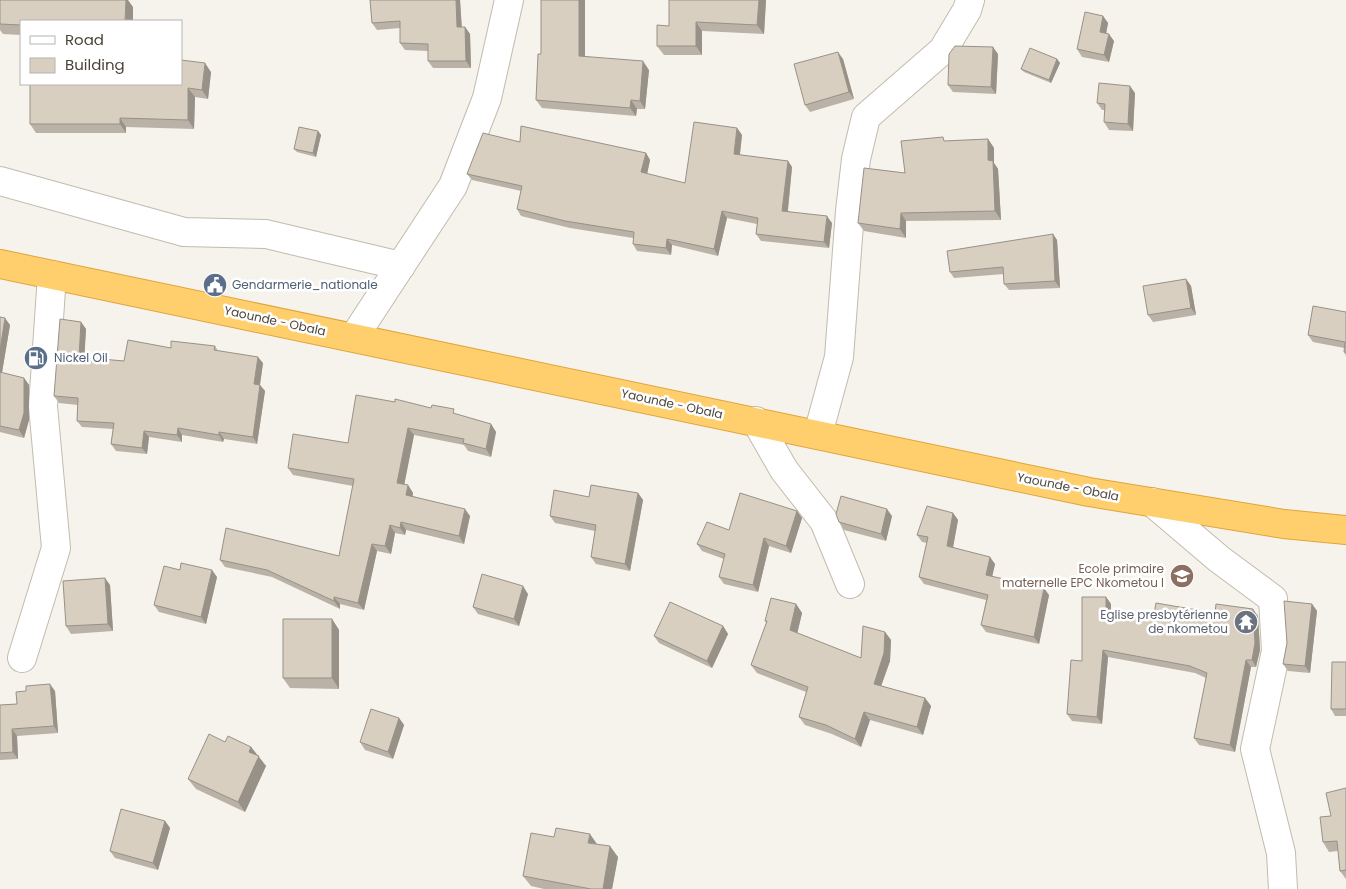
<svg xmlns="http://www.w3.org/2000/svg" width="1346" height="889" font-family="Poppins,sans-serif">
	<rect width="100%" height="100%" fill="#f6f3ec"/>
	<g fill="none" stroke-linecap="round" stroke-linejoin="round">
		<g stroke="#c2bbae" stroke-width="30">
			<path id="street" d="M0,181L184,232L266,234L401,266
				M354,337L453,186L487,98L509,0
				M756,421L784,470L824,521L850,584
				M818,434L839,357L850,211L856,159L866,117L943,50L967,10L970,0
				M1152,502L1219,559L1273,599L1276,651L1255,749L1281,853L1283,889
				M22,658L56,548L43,406L52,275"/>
		</g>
		<g stroke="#e0a43c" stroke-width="30">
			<path id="highway" d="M0,264L1089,492L1284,524L1346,530"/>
		</g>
		<use href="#street" stroke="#fff" stroke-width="28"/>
		<use href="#highway" stroke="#ffcf6e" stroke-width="28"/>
	</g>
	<path fill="#bab2a6" d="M0,0L133,7L21,21V35L3,34L0,30Z
		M370,0H460L462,27H465L470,34L471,68H433L428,61V51L405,50L400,43V28L377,30L372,23Z
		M541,0H585V56L649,70L645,109H637L636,116L542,108L536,100L541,54Z
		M669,0H766L764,34L702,31V55H664L657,46L669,26Z
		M1103,16L1108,23L1106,34L1114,41L1109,62L1082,57L1077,49Z
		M998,54L996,94L953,92L948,85Z
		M843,59L854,99L810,112L805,105Z
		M1057,59L1060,63L1051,83L1024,72L1021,69Z
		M211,72L208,99L195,97L194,129L126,127V133H36L30,124Z
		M1135,93L1133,131L1109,130L1104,122L1105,110H1102L1097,103Z
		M737,128L742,135L740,155L788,161L792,167L788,211L832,223L829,248L761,241L756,234L757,224L727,218L718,256L672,245L671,255L637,251L633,244V238L570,228L521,216L517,209L521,191L472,180L467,174L520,142L646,153L650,160L647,174L685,183Z
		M318,131L321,135L316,157L297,152L294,149Z
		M988,139L994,148V163L998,169L1001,220L906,221V238L864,231L858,223L905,173L946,141Z
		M1053,234L1057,240L1060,288L1009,290L1004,284V274L954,278L950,272Z
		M1186,279L1191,286L1196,315L1153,322L1148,315Z
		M1346,312V356L1344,352V348L1313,342L1308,335Z
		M0,317L10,325L2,373L24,378L29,385V420L24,438L0,432Z
		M81,322L86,329L84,358L124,361L171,348L215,346L218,351L263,363L260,385L265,391L257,444L224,439L223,442L182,435V442L149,437L147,454L116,451L111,444L113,429L82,427L77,421L78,405L59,403L54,396Z
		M458,415L491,424L496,432L491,457L468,451L464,445L414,435L404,485H408L413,493V496L470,516L464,544L406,530L405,535L395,533L391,554L377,551L364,610L340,604V609L272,577L225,567L220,560L339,556L353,486L293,475L288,468L348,443Z
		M638,493L643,500L630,571L596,564L591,557L595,531L555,523L550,516L589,497Z
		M797,511L802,518L791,553L769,546L758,592L724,584L719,577L724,559L702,551L697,544L729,530Z
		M953,513L958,520L953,547L995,564L992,576L1049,595L1039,644L986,632L981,625L986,600L924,584L919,577L927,543L922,542L917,535Z
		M892,516L886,541L844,530L839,522Z
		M180,570L217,577L206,624L159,612L154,605Z
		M110,585L113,631L71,634L66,626Z
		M528,594L519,626L478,614L473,607Z
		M1106,597L1111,604V612L1153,619L1215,613L1258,616L1260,650L1256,667H1251L1235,752L1199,745L1194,738L1206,678L1195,673L1108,657L1102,724L1072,721L1067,714L1082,661Z
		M796,604L802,613L797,633L861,658L885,632L891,640L890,661L881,686L925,698L931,706L923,735L870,720L861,747L832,734L805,725L799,717L806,692L757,673L751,665L767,623L765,621Z
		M1312,604L1317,611L1310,673L1288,671L1283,664L1287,643Z
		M332,619L339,630V689L290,688L283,678Z
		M723,626L728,634L712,668L659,643L654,636Z
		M1346,662V716H1335L1331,709Z
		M55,691L58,733L17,736L18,759L0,760V705L17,704Z
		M399,718L404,725L393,759L365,750L360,742Z
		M225,742L251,747L266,766L245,812L196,789L188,779Z
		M1346,788V879L1340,871L1338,851L1329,852L1323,842L1331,816Z
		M165,821L170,828L158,870L115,858L110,851Z
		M597,844L618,857L612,889H544L531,886L523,876Z"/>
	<path fill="#979187" d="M126,0H128L133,7V21H125Z
		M456,0H460L462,34L457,27Z
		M579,0H585V64L579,56Z
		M759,0H766L764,34L757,25Z
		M1103,16L1108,23L1105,39L1100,32Z
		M696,22L702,31V55L696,46Z
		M465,27L470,34L471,68L466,61Z
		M1109,34L1114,41L1109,62L1104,55Z
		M993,47L998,54L996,94L991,87Z
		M838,52L843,59L854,99L849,92Z
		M1057,59L1060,63L1051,83L1049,80Z
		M643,61L649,70L645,109L640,101Z
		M205,63L211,72L208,99L202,90Z
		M1130,86L1135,93L1133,131L1128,124Z
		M188,88L195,97L194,129L188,120Z
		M631,100L637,109L636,116L630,108Z
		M120,118L126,127V133L120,124Z
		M737,128L742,135L739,161L734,154Z
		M318,131L321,135L316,157L313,153Z
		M988,139L994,148V163L998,169L1001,220L995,211L988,160Z
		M646,153L650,160L646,179L641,172Z
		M788,161L792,167L787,218L782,211Z
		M722,211L727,218L718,256L714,249Z
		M901,213L906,221V238L900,229Z
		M827,216L832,223L829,248L824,242Z
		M1053,234L1057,240L1060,288L1055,281Z
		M667,239L672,245L671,255L666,248Z
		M1186,279L1191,286L1196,315L1191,308Z
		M5,318L10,325L1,378L0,377V350Z
		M81,322L86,329L84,364L79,357Z
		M258,357L263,363L259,391L254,384Z
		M24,378L29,385V420L24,438L19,430Z
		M260,385L265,391L257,444L253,437Z
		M491,424L496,432L491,457L486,449Z
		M178,428L182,435V442L177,435Z
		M408,428L414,435L403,491L397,483Z
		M144,431L149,437L147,454L142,448Z
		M219,432L224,439L223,442L219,435Z
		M408,485L413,493L411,502L406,495Z
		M638,493L643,500L630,571L625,564Z
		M465,509L470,516L464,544L459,536Z
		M887,509L892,516L886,541L881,534Z
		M797,511L802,518L791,553L786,546Z
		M953,513L958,520L952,553L947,546Z
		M401,522L406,530L405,535L400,528Z
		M390,525L395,533L391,554L385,546Z
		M764,538L769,546L758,592L753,585Z
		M372,544L377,551L364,610L358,603Z
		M990,557L995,564L991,582L986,575Z
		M212,570L217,577L206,624L201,617Z
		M105,578L110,585L113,631L108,624Z
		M523,586L528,594L519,626L514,619Z
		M1044,588L1049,595L1039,644L1034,637Z
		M334,597L340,604V609L334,601Z
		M1106,597L1111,604V618L1106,611Z
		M796,604L802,613L796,639L790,630Z
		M1312,604L1317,611L1310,673L1305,666Z
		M1253,609L1258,616L1260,650L1256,667L1252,660Z
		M332,619L339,630V689L332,678Z
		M723,626L728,634L712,668L707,661Z
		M885,632L891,640L890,661L879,692L874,684Z
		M1103,650L1108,657L1102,724L1097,717Z
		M1246,660L1251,667L1235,752L1230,745Z
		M50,684L55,691L58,733L54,726Z
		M925,698L931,706L923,735L917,727Z
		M864,712L870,720L861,747L855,739Z
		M399,718L404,725L393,759L388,752Z
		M12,729L17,736L18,759L13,752Z
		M251,747L266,766L245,812L238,802L249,752Z
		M165,821L170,828L158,870L153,863Z
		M590,834L597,844L588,843Z
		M610,846L618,857L612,889H603Z"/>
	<path fill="#d8cfc1" stroke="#979187" d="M0,0H126L125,21H21V25L0,24Z
		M370,0H456L457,27H465L466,61H428V44L400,43V21L372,23Z
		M541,0H579V56L643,61L640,101L631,100L630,108L536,100L538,54H541Z
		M669,0H759L757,25L696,22V46H657V25L669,26Z
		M1085,12L1103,16L1100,32L1109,34L1104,55L1077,49Z
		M955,46L993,47L991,87L948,85L949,54Z
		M1030,48L1057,59L1049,80L1021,69Z
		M838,52L849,92L805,105L794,64Z
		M181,60L205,63L202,90L188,88V120L120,118V124H30V84H181Z
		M1099,83L1130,86L1128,124L1104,122L1105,104L1097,103Z
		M694,122L737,128L734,154L788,161L782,211L827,216L824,242L756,234L758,218L722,211L714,249L667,239L666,248L633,244L634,232L565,221L517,209L522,186L467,174L483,133L520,142L521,126L646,153L641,172L685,183Z
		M299,127L318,131L313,153L294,149Z
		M943,137L944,141L988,139V160L993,161L995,211L901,213L900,229L858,223L864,168L905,173L901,141Z
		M1053,234L1055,281L1004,284L1003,267L950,272L947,251Z
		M1186,279L1191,308L1148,315L1143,286Z
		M1313,306L1346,312V352H1344L1345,342L1308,335Z
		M0,317L5,318L0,350Z
		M60,319L81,322L79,357L124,361L128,340L171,348V341L215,346L214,350L258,357L254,384L260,385L253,437L219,432V435L178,428L177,435L144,431L142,448L111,444L114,423L77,421L78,398L54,396Z
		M0,372L24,378V413L19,430L0,426Z
		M356,395L395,402V399L431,408L432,405L454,409L453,413L491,424L486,449L463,443L464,439L408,428L397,483L408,485L406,495L465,509L459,536L401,522L400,528L390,525L385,546L372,544L358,603L334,597V601L267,570L220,560L226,528L339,556L354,479L288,468L293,434L348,443Z
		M591,485L638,493L625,564L591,557L596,525L550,516L554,490L589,497Z
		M740,493L797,511L786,546L764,538L753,585L719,577L725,554L697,544L707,522L729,530Z
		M841,496L887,509L881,534L839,522L836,514Z
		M927,506L953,513L947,546L990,557L986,575L1044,588L1034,637L981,625L988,595L919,577L928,537L917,535Z
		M181,563L212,570L201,617L154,605L164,566L180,570Z
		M482,574L523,586L514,619L473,607Z
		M105,578L108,624L66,626L63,581Z
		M1082,597H1106V611L1153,619L1156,603L1215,613L1216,604L1253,609L1255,643L1252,660H1246L1230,745L1194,738L1207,673L1190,666L1103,650L1097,717L1067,714L1071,660L1082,661Z
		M771,598L796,604L790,630L861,658L863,626L885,632L884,653L874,684L925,698L917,727L864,712L855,739L826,725L799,717L808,687L751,665L767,621H765Z
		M1284,601L1312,604L1305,666L1283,664L1287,643Z
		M670,602L723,626L707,661L654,636Z
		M283,619H332V678H283Z
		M1332,662H1346V709H1331Z
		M50,684L54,726L12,729L13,752L0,753V705L17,704L16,692L26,691V686Z
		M371,709L399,718L388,752L360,742Z
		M209,734L225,742L228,736L251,747L249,752L259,756L238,802L188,779Z
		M1346,788V870L1340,871L1337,841L1323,842L1320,817L1331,816L1326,793Z
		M121,809L165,821L153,863L110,851Z
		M556,828L590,834L588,843L610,846L603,889H591L523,876L531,833L554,837Z"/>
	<defs>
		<g id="civic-disc" transform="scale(1.25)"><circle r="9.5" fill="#5c6f8a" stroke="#fff"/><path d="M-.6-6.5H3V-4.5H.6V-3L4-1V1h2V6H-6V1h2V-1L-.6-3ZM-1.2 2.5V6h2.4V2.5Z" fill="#fff"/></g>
		<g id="fuel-disc" transform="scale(1.25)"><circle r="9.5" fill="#5c6f8a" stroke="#fff"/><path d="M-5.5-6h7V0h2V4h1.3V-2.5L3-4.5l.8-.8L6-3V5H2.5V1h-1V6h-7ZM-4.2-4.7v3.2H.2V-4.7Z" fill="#fff"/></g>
		<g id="school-disc" transform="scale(1.25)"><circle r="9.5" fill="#8d6e63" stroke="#fff"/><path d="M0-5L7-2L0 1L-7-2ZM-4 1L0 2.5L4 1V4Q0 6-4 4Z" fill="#fff"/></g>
		<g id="temple-disc" transform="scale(1.25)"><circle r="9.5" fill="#6b7280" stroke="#fff"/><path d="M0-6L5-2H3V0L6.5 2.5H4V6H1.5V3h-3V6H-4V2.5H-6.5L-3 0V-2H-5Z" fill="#fff"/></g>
	</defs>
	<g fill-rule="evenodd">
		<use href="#civic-disc" x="215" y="285"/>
		<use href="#fuel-disc" x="36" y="358"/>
		<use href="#school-disc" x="1182" y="576"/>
		<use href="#temple-disc" x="1246" y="622"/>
	</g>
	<g text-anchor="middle" stroke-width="5" stroke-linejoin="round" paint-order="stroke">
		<g font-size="12" fill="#4e5e75" stroke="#fff" text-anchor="start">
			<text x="232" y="289">Gendarmerie_nationale</text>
			<text x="54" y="362">Nickel Oil</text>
		</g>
		<g font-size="12" fill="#4b4439" stroke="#fff">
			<text transform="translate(275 321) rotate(12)" y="4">Yaounde - Obala</text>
			<text transform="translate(672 404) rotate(12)" y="4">Yaounde - Obala</text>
			<text transform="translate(1068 487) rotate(11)" y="4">Yaounde - Obala</text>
		</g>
		<g font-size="12" fill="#785e54" stroke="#fff" text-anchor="end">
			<text x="1164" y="573">Ecole primaire<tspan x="1164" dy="14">maternelle EPC Nkometou I</tspan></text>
		</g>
		<g font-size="12" fill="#5b616d" stroke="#fff" text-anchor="end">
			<text x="1228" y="619">Eglise presbytérienne<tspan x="1228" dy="14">de nkometou</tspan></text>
		</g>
	</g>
	<rect x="20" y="20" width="162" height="65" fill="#ffffff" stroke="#b7b4b0"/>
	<rect x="30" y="36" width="25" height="8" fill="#ffffff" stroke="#b7b4b0"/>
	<text x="65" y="45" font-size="15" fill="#4b4439">Road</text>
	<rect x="30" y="58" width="25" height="15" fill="#d8cfc1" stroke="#b7b4b0"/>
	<text x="65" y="70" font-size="15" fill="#4b4439">Building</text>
</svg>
